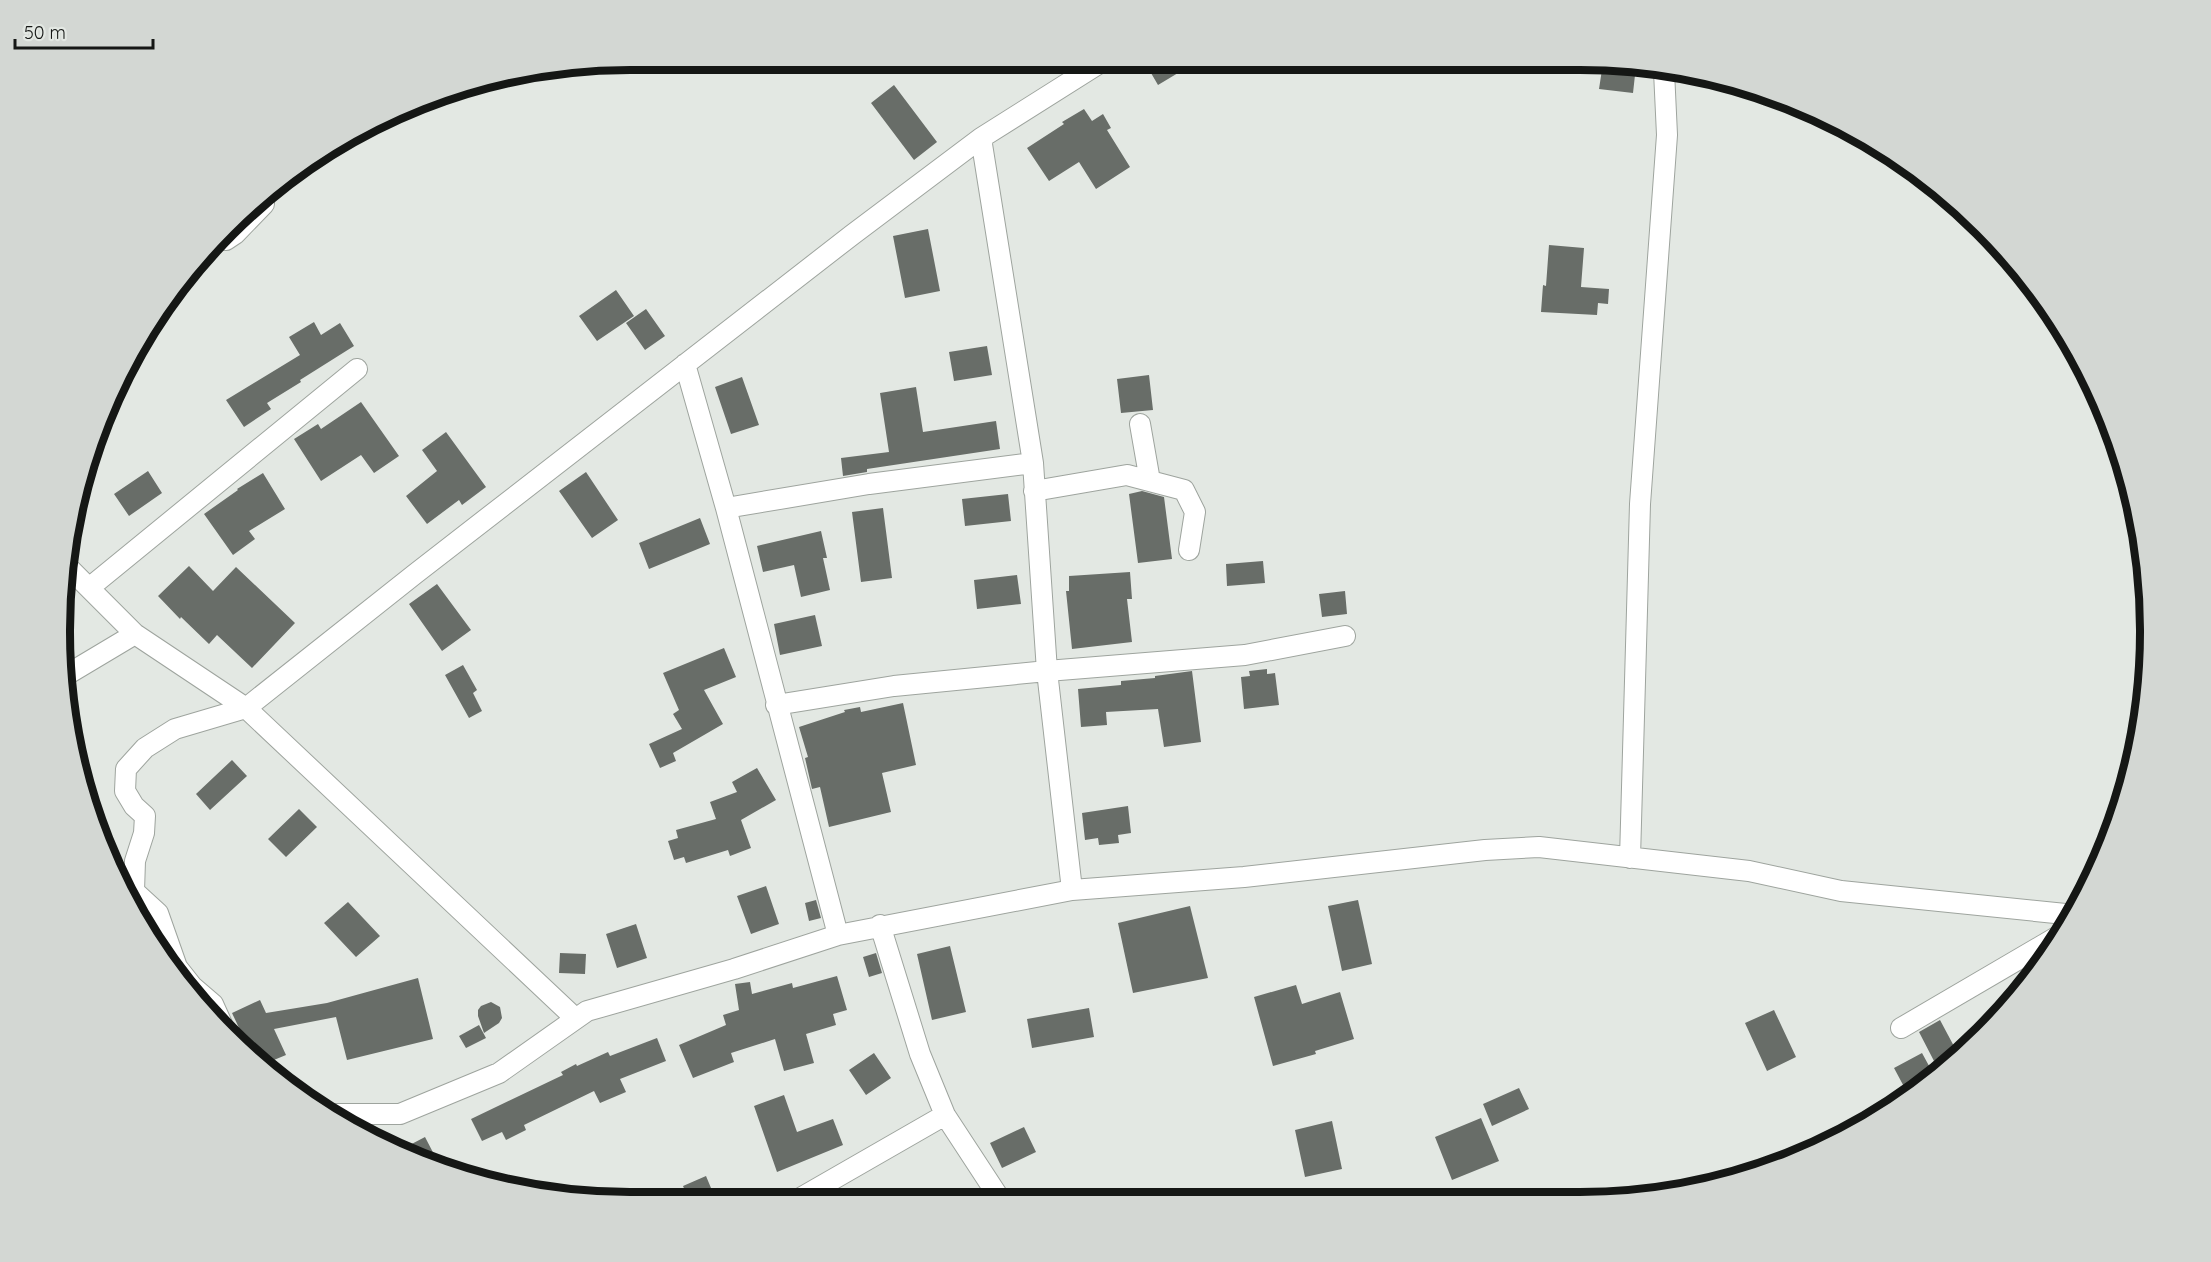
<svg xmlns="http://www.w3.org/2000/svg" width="2211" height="1262" font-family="Quicksand,sans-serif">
	<rect width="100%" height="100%" fill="#e3e8e3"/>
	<path fill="#686d68" d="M1172,61H1177L1183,70L1158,85L1151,73Z
		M1603,63L1636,66L1633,93L1599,89Z
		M894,85L937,142L914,160L871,103Z
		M1084,109L1092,121L1103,114L1111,128L1107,130L1130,167L1096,189L1079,162L1049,181L1027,148L1064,124L1062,122Z
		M928,229L940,291L905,298L893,236Z
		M1549,245L1584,248L1581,287L1609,289L1608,304L1598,303L1597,315L1541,312L1543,285L1546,286Z
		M616,290L634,316L597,341L579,316Z
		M646,309L665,336L645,350L626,323Z
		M314,322L321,335L340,323L354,346L300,380L301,382L267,403L271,409L244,427L226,400L300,355L289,337Z
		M987,346L992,375L954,381L949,352Z
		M1149,375L1153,410L1121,413L1117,379Z
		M742,377L759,425L731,434L715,387Z
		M916,387L923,432L996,421L1000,449L867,469V472L843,476L841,458L889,452L880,393Z
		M361,402L399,456L374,473L361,455L321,481L294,439L318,424L321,429Z
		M446,432L486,487L462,505L459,500L427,524L406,496L437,471L422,450Z
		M148,471L162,493L129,516L114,494Z
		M586,472L618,520L592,538L559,491Z
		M263,473L285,509L249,531L255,539L233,555L204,514L238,490L237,489Z
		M1142,491L1164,497L1172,559L1138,563L1129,494Z
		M1008,494L1011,521L965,526L962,499Z
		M883,508L892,578L861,582L852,512Z
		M700,518L710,544L649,569L639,543Z
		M821,531L827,558H823L830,590L801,597L794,565L763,572L757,546Z
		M1263,561L1265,583L1227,586L1226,564Z
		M189,566L213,591L236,567L295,623L252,668L217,635L209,644L181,617L180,619L158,596Z
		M1130,572L1132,599H1127L1132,642L1072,649L1066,591H1069V576Z
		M1017,575L1021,604L977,609L974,580Z
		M437,584L471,630L442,651L409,604Z
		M1345,591L1347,614L1322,617L1319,594Z
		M815,615L822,646L780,655L774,624Z
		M724,648L736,677L704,690L723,724L673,753L676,761L660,768L649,744L682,729L673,714L679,710L663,673Z
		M463,665L477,690L473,693L482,711L469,718L445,675Z
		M1267,669V674L1275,673L1279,705L1244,709L1241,677L1250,676L1249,671Z
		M1192,671L1201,742L1164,747L1158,709L1106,712L1107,725L1081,727L1078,689L1121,685V681L1155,678V676Z
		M903,703L916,765L882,773L891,812L829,827L820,787L812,789L805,758L808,757L799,727L845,712L844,710L860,707L861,712Z
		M232,760L247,776L210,810L196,794Z
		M757,768L776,800L741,820L751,848L730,856L728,850L686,863L684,857L674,860L668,841L678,838L676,830L716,819L710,802L737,792L732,782Z
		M1128,806L1131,833L1118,835L1119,843L1099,845L1098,838L1085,840L1082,813Z
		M299,809L317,827L286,857L268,839Z
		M766,886L779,924L751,934L737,896Z
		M816,900L821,918L809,921L805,903Z
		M1358,900L1372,964L1342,971L1328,906Z
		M348,902L380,936L356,957L324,923Z
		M1190,906L1208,978L1133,993L1118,923Z
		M636,924L647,958L617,968L606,934Z
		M950,946L966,1012L932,1020L917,954Z
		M560,953L586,954L585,974L559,973Z
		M876,953L882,973L869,977L863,957Z
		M837,976L847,1010L833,1014L836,1025L806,1034L814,1063L784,1071L775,1039L731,1053L734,1062L693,1078L679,1045L726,1025L723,1015L739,1010L735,984L750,982L752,994L792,983L793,988Z
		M418,978L433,1039L347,1060L336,1017L274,1029L286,1055L269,1062L247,1045L232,1013L260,1000L266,1013L327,1003Z
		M1296,985L1302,1004L1340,992L1354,1039L1315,1051L1316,1054L1273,1066L1254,997Z
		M491,1002L500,1007L502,1018L499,1023L484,1033L478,1016V1010L481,1006Z
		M1089,1008L1094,1037L1032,1048L1027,1019Z
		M1774,1010L1796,1057L1767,1071L1745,1023Z
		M1940,1020L1956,1050L1934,1061L1919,1032Z
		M479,1025L486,1038L466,1048L459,1036Z
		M657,1038L666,1061L620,1079L626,1092L600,1103L594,1091L524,1125L526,1130L506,1140L502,1132L482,1141L471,1119L563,1075L561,1072L576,1064L577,1066L608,1052L610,1056Z
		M874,1053L891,1078L866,1095L849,1070Z
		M1922,1053L1934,1075L1909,1096L1894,1068Z
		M1519,1088L1529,1109L1492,1126L1483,1104Z
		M784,1095L797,1132L833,1119L843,1145L777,1172L754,1106Z
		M1481,1118L1499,1161L1452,1180L1435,1137Z
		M1332,1121L1342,1169L1305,1177L1295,1130Z
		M1024,1127L1036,1152L1002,1168L990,1143Z
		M425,1137L439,1164L402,1149Z
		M706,1176L716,1200H689L683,1186Z"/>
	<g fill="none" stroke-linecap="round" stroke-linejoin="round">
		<g stroke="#9ea49e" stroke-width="22">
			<path id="street" d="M981,138L1033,463L1047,671L1072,890
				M226,240L235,234L264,204V199
				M685,364L726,508L838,935
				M1140,424L1150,481
				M1034,491L1127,475L1184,490L1195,512L1189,550
				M726,508L869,484L1033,463
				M71,570L135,634L246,708L575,1018
				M89,588L357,369
				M63,677L135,634
				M776,705L894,686L1047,671L1245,655L1345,636
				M1630,858L1640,504L1667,135L1664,71
				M880,925L920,1054L945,1115L1000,1199
				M222,1024L213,1004L192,986L177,967L158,913L134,891L135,861L144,833L145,816L134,806L125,791L126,769L145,748L175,729L246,708L415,574L852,235L981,138L1103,61
				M1901,1028L2060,935
				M332,1114H400L499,1073L587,1011L734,969L838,935L1072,890L1244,877L1485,850L1539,847L1749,871L1841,891L2075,915
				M797,1200L945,1115"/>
		</g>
		<use href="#street" stroke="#fff" stroke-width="20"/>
	</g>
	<path d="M0 0H2211V1262H0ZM630 70H1580A560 560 0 0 1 2140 630V632A560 560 0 0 1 1580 1192H630A560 560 0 0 1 70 632V630A560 560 0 0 1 630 70Z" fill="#d3d7d3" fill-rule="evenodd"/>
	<path fill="none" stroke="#151715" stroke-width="8" d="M630 70H1580A560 560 0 0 1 2140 630V632A560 560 0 0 1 1580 1192H630A560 560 0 0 1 70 632V630A560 560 0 0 1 630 70Z"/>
	<path d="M15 39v9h138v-9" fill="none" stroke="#151715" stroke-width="3"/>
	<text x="24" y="39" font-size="18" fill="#151715" stroke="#e3e8e3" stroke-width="4.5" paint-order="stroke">50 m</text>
</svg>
